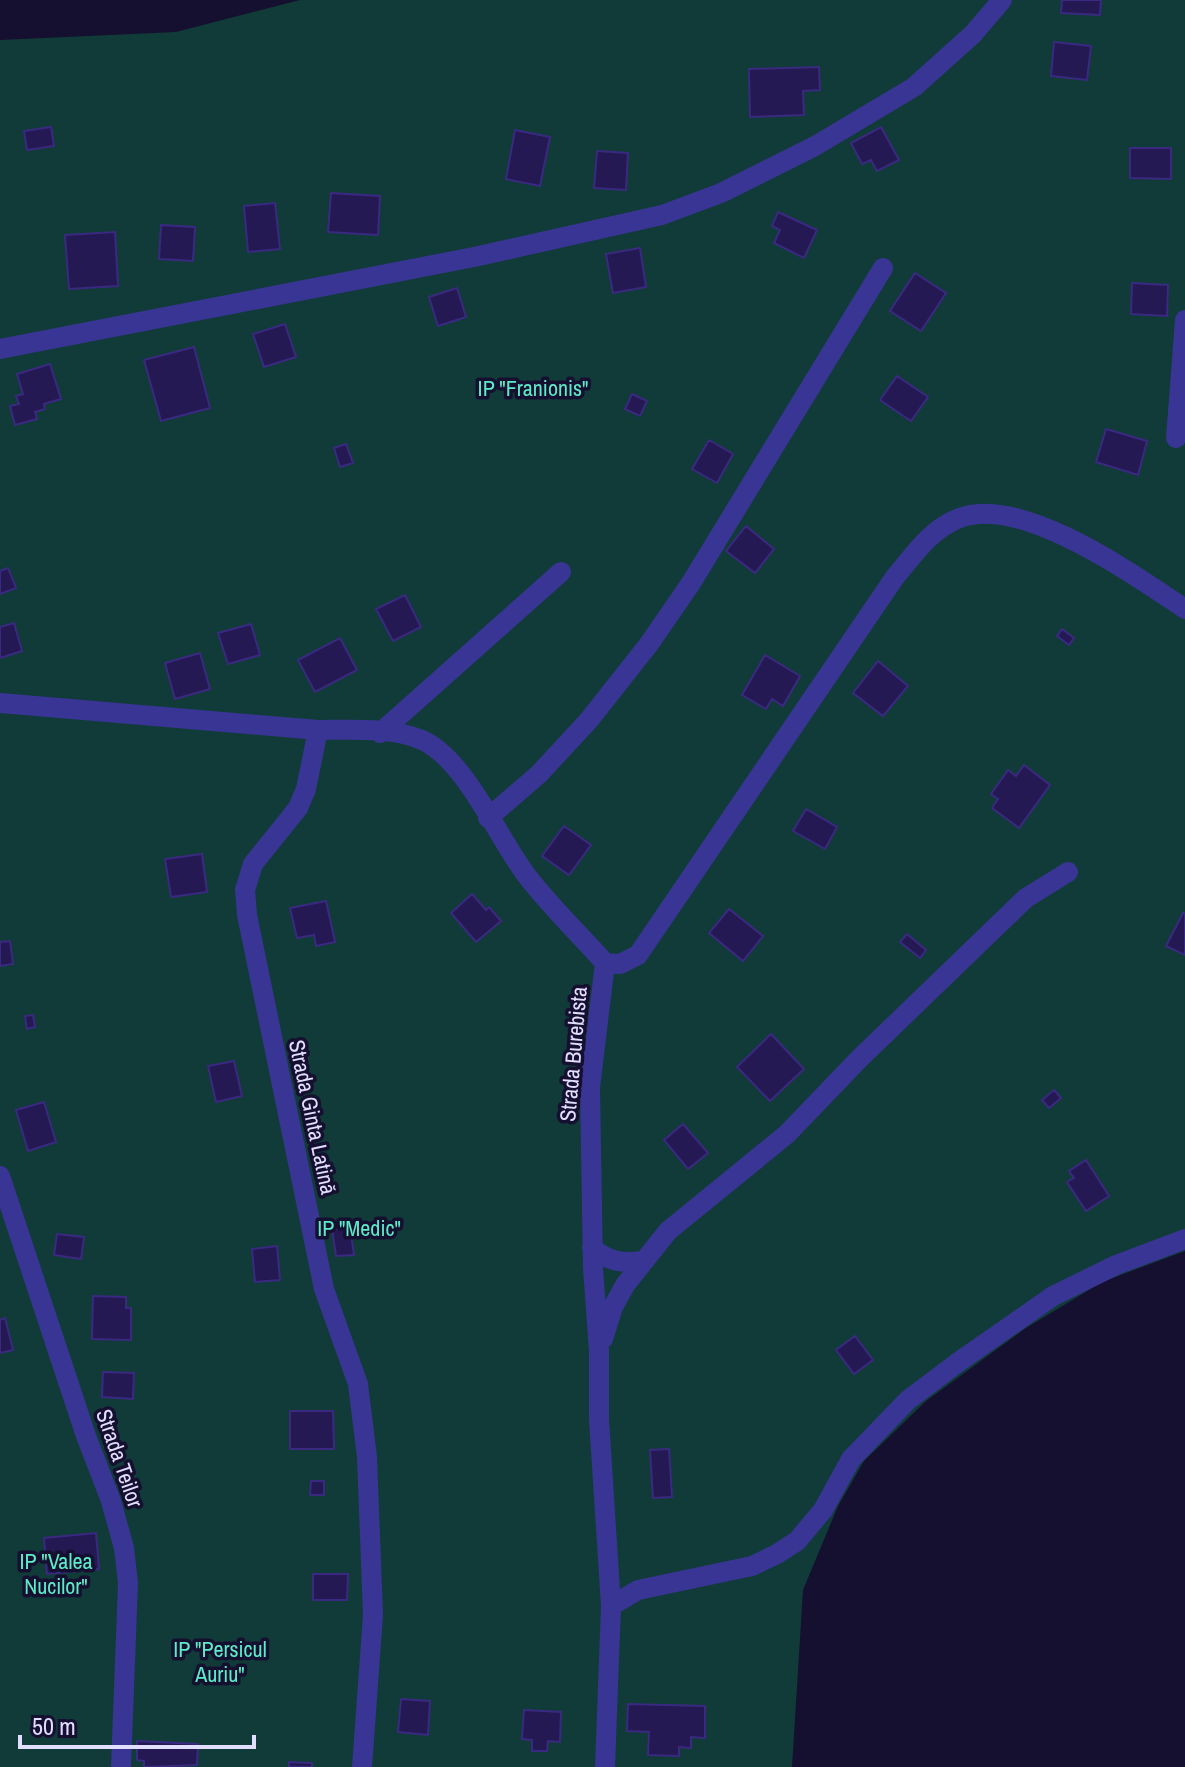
<svg xmlns="http://www.w3.org/2000/svg" width="1185" height="1767" font-family="'Archivo Narrow',sans-serif">
	<rect width="100%" height="100%" fill="#150f30"/>
	<path fill="#113b39" d="M300,0H1185V1251L1102,1282L1026,1328L926,1401L864,1461L838,1506L803,1590L792,1767H0V40L176,32Z"/>
	<path fill="#251953" stroke="#3a2981" stroke-width="2" d="M1062,0H1101L1100,15L1061,13Z
		M1054,42L1091,46L1087,80L1051,76Z
		M819,67L820,90L803,91L804,115L750,117L749,69Z
		M51,127L54,146L27,150L24,131Z
		M881,127L899,160L877,171L871,160L862,164L851,143Z
		M515,130L550,137L540,186L506,179Z
		M1130,148H1171V179L1130,178Z
		M597,151L628,153L626,190L594,188Z
		M331,193L380,196L378,235L328,232Z
		M275,203L280,249L248,252L244,206Z
		M778,212L817,230L804,258L774,243L780,230L772,226Z
		M161,225L195,227L193,261L159,259Z
		M115,232L118,286L69,289L65,235Z
		M640,248L646,287L613,293L606,254Z
		M915,273L946,293L921,331L890,311Z
		M1132,283L1168,285L1167,316L1131,314Z
		M457,288L466,317L438,326L429,297Z
		M285,324L296,357L264,367L253,334Z
		M194,347L210,408L161,421L144,360Z
		M50,364L61,399L44,404L45,409L35,412L37,419L15,425L10,406L19,404L16,396L23,394L17,374Z
		M897,376L928,397L911,421L880,400Z
		M632,394L647,401L640,416L625,409Z
		M1106,429L1147,441L1138,475L1096,462Z
		M709,440L733,454L717,483L692,469Z
		M346,444L353,463L340,467L334,448Z
		M746,526L774,549L755,573L726,551Z
		M8,568L16,588L0,594V571Z
		M405,595L421,627L393,641L376,609Z
		M14,623L22,651L0,658V627Z
		M251,624L260,655L228,664L218,633Z
		M1062,629L1074,638L1069,645L1057,636Z
		M340,638L357,670L315,692L298,660Z
		M200,653L210,689L175,699L165,663Z
		M765,655L800,676L783,706L772,699L766,709L742,695Z
		M878,661L908,686L883,716L853,693Z
		M1024,765L1050,785L1019,828L992,808L998,799L991,794L1008,770L1016,776Z
		M806,809L837,827L825,849L793,831Z
		M564,826L591,845L569,875L542,856Z
		M202,854L207,892L171,897L165,859Z
		M472,894L486,910L489,907L501,921L476,942L451,913Z
		M326,901L335,942L316,946L314,935L297,938L290,908Z
		M729,909L763,936L743,961L709,933Z
		M1183,913L1185,914V955L1166,946Z
		M907,934L926,950L920,958L900,942Z
		M10,941L13,964L0,966V942Z
		M33,1015L35,1027L27,1029L25,1016Z
		M771,1034L804,1069L770,1101L737,1067Z
		M234,1061L242,1096L216,1102L208,1066Z
		M1054,1090L1061,1098L1049,1108L1042,1100Z
		M44,1102L56,1142L28,1151L16,1110Z
		M683,1124L708,1153L688,1169L664,1140Z
		M1086,1160L1109,1196L1086,1211L1067,1182L1074,1178L1069,1171Z
		M350,1227L354,1255L336,1256L332,1229Z
		M57,1234L84,1237L81,1259L54,1255Z
		M277,1246L280,1280L255,1282L252,1249Z
		M93,1296L126,1297V1308H131V1340L92,1339Z
		M5,1318L13,1350L0,1353V1320Z
		M855,1336L873,1360L854,1374L836,1350Z
		M103,1372L134,1373L133,1399L102,1397Z
		M290,1411H333L334,1449H290Z
		M669,1449L672,1497L653,1498L650,1450Z
		M311,1481H324V1495H310Z
		M96,1533L99,1569L47,1574L44,1538Z
		M313,1574H348L347,1600H313Z
		M401,1699L430,1701L428,1735L398,1732Z
		M628,1704L705,1706V1738L691,1737V1748L679,1747V1756L648,1755L649,1732L627,1731Z
		M524,1710L561,1712L560,1742L548,1741L547,1751H532V1740L522,1739Z
		M137,1741L198,1744L197,1765L144,1767V1761L137,1760Z
		M289,1762L312,1763V1767H289Z"/>
	<g fill="none" stroke-linecap="round" stroke-linejoin="round">
		<path stroke="#393594" stroke-width="20" d="M0,349L474,257L662,215L721,193L815,146L914,87L973,34L1002,0
			M1176,438L1185,320
			M0,703L318,730C351,730 392,727 422,740C465,759 498,838 527,876C550,906 579,934 605,963L590,1088L593,1268L599,1351V1419L611,1606L605,1767
			M318,730L306,789L298,808L253,864L245,890L247,915L324,1289L358,1384L367,1457L373,1615L362,1767
			M380,733L561,572
			M488,818L539,774L589,720L649,644L691,583L883,268
			M605,963L620,964L638,955L895,577C914,555 929,531 957,519C1018,492 1134,575 1185,609
			M0,1176L86,1436L111,1501L124,1548L128,1583L121,1767
			M592,1248C608,1261 622,1264 642,1261
			M603,1339L613,1307L625,1285L668,1231L787,1134L859,1059L1026,898L1068,872
			M611,1606L638,1590L752,1566L777,1554L797,1541L823,1510L851,1459L908,1400L957,1363L1053,1296L1116,1265L1185,1239"/>
	</g>
	<g text-anchor="middle" stroke-width="7" stroke-linejoin="round" paint-order="stroke">
		<g font-size="22" fill="#5cedc8" stroke="#150f30">
			<text x="533" y="396">IP "Franionis"</text>
			<text x="359" y="1236">IP "Medic"</text>
			<text x="56" y="1569">IP "Valea<tspan x="56" dy="25">Nucilor"</tspan></text>
			<text x="220" y="1657">IP "Persicul<tspan x="220" dy="25">Auriu"</tspan></text>
		</g>
		<g font-size="22" fill="#e2deff" stroke="#150f30">
			<text transform="translate(573 1054) rotate(-85)" y="8">Strada Burebista</text>
			<text transform="translate(313 1117) rotate(78)" y="8">Strada Ginta Latină</text>
			<text transform="translate(120 1458) rotate(71)" y="8">Strada Teilor</text>
		</g>
	</g>
	<path d="M20 1735v12h234v-12" fill="none" stroke="#e2deff" stroke-width="4"/>
	<text x="32" y="1735" font-size="24" fill="#e2deff" stroke="#150f30" stroke-width="6" paint-order="stroke">50 m</text>
</svg>
